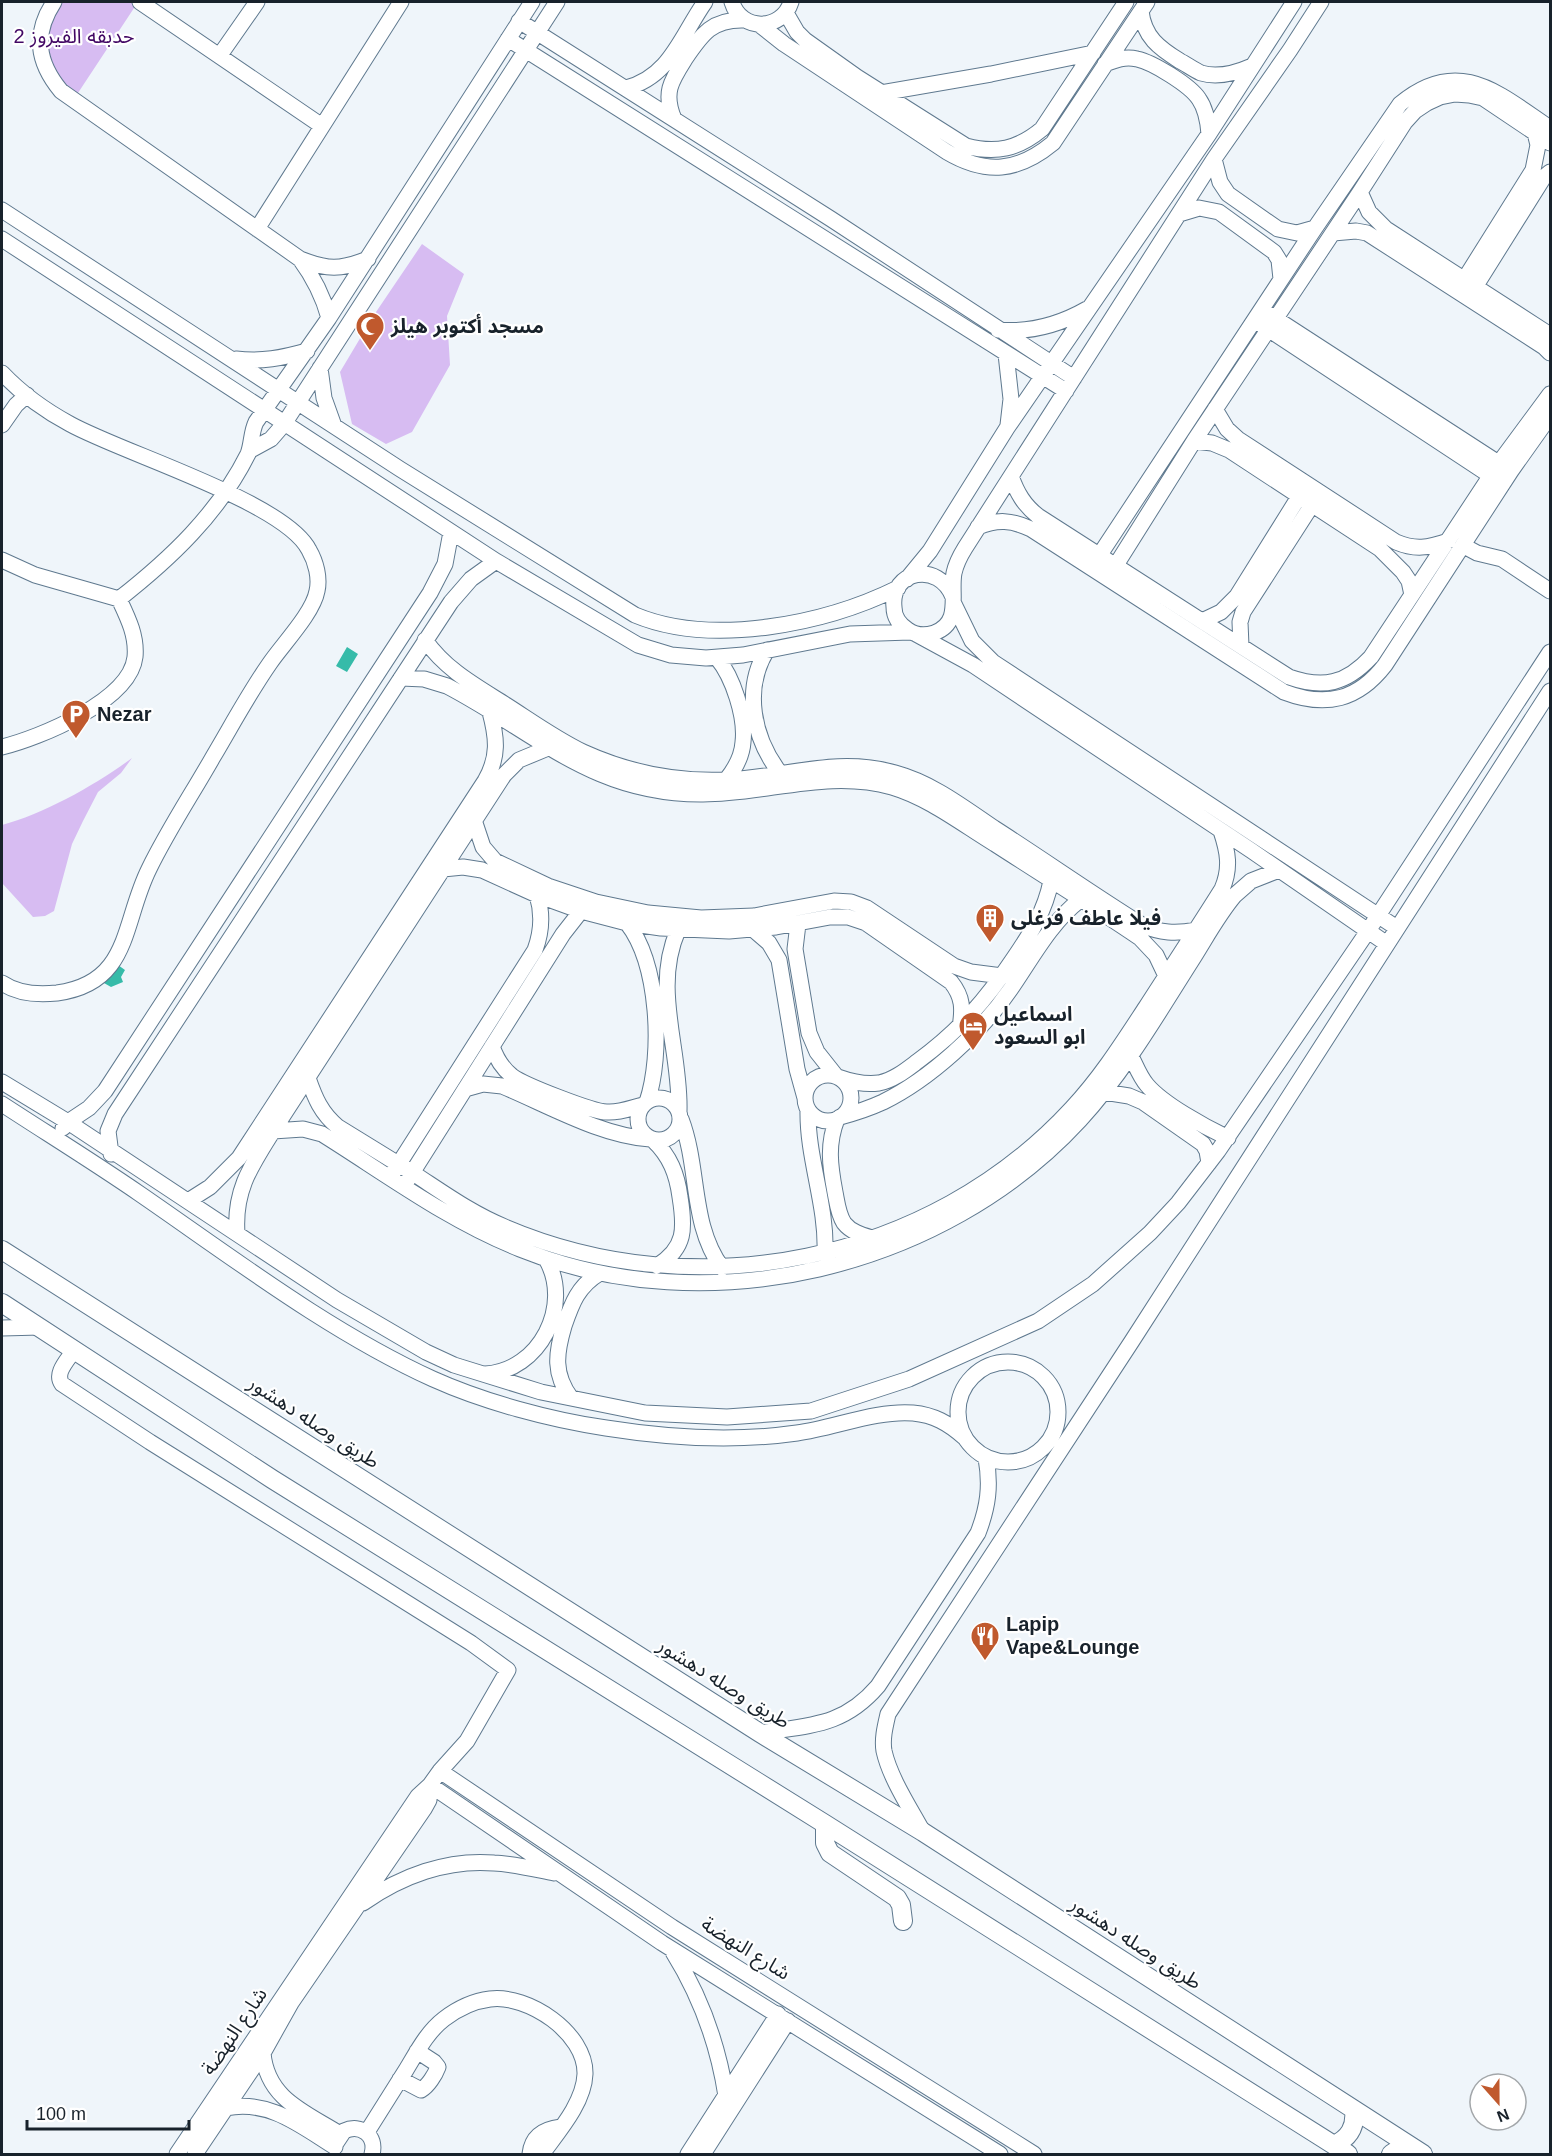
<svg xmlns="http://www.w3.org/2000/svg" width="1552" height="2156" font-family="Arial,'Noto Sans Arabic',sans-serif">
	<rect width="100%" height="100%" fill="#eff5fa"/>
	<path fill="#d7bcf2" d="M54,2H138L74,99L43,63Z
		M422,244L464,274L447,316L450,365L412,432L386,444L352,424L340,372L374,315Z
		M132,758L121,773L98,792L83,821L72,844L54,911L45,916L33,917L2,883V825C44,814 97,784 132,758Z"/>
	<path fill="#36bba9" d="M347,647L358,654L347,672L336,666Z
		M118,965L125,970L121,977L123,982L111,987L104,983Z"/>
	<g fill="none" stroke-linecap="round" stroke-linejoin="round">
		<g stroke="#5f798f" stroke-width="17">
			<path id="minor" d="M54,2C33,34 37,62 61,91L300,259C328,270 340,270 368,259
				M140,2L322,126
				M732,2C741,32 782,31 791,2
				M1141,11C1144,37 1159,48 1180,61C1186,64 1194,70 1201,73C1217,78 1236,73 1252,66
				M786,13L797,32L805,40L857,77L966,146C996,154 1018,149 1042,129L1126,2
				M519,21L831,219L1074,378
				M760,25L784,44L947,152C986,175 1018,172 1053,143L1147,2
				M508,39L1066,391
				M220,55L257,2
				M1105,64C1115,60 1125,56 1137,59C1152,62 1190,85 1199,99C1206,109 1208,121 1209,134
				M626,88C670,77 681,36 705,2
				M881,93L991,74L1093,53
				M674,119C663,93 671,81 685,59C702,34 712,19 744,20
				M1214,159L1220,182L1228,194L1278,229L1297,233L1315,228
				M1360,192L1369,212L1386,229L1550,335
				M2,210L400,469L635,615C712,647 825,624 898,588
				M1179,214L1199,208L1219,212L1274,252L1279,260L1281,279
				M257,229L401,2
				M1333,233L1356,231L1367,233L1544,347L1550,353
				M2,239L496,561L638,645L671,655L706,658L743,655L850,634L910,632
				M300,259C314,278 323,296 329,318
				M1459,288L1533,170L1538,145L1535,133
				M1470,295L1544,177L1550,172
				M1267,313L1506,468
				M1262,325L1497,480
				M998,330C1031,333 1059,325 1087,309
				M1006,354L1011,399L1008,425
				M236,359C262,362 282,358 307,351
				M320,368L324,398L334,426
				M2,373C21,393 46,411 70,424C122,453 285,502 309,550C316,562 320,578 317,591C313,613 283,644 270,663C249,693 232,725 213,757C192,794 168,830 149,869C122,923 131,983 57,993C38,995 18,994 2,983
				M1215,409L1227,429L1238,439L1396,542C1415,550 1428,548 1448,541
				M2,425L16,405L27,395
				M1194,441L1212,443L1229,450L1380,549L1403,572L1409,581L1412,595
				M249,451L271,439L284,424L557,2
				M1011,476C1017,493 1024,505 1038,516L1289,677C1323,689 1346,684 1371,657L1499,463L1550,394
				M978,527C997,519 1012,520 1031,529L1284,692C1326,708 1358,700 1385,665L1511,471L1550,416
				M1464,546L1477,553L1502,559L1550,591
				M2,560L35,575L119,599C128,618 137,636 135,657C130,701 39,738 2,747
				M1095,562L1315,228L1400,104C1459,55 1499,94 1550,128
				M1111,573L1194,441L1360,192L1405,122L1415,111L1427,103L1440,97L1455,94L1469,95L1483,98L1550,143
				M907,579L930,551L1007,428L1209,134L1294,2
				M953,597C939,561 890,570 894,607C894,617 900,625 908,630C915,635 925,636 934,633C962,623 950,595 954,573C956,564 960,556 965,548L1214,159L1290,50L1321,2
				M119,599C170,559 218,514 248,454C252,444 251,432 256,422L329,318L532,2
				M954,604L972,641L993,662L1397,928
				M1202,621L1221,612L1237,596L1305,487
				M916,634L973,665L1252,851L1387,944
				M425,640C446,670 476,686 506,705C531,721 556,739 583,752C627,772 676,782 725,780C784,778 835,756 895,773C932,783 963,807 994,828C1044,860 1092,894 1142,925C1160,933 1176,934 1196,930
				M1241,646L1240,622L1243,612L1317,497
				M767,650C743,689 753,738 780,773
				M717,658C733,677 746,717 743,742C742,757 735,769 726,780
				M401,678L424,679L447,686C537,733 593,795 703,794C767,794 828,769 892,787C929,798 962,824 995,844C1043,875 1093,906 1140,938L1156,955L1166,976
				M474,820L483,847L495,861L548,886L596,902L648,913L701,918L754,916L834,901L851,902L867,908L954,966L971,972L1002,976
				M443,869L463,867L482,870L537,895L581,911L627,923L661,928L729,931L776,927L830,917H848L866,923L951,982C963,997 963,1009 960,1027
				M627,923C659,964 663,1054 647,1102
				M798,924L795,949L809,1033L817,1052L836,1076
				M678,930C652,989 681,1050 679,1111
				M754,930L769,943L779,960L797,1069L805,1098
				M492,1046C496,1058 502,1068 512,1076C524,1085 593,1112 607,1112C619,1113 631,1108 643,1105
				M1131,1056C1136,1066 1140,1077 1147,1085C1163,1104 1205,1127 1228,1138
				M805 1098a23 23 0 1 1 46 0a23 23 0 1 1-46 0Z
				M838,1077C852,1082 864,1085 879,1083C894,1080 906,1070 918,1061C959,1031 986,1000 1014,958C1031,933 1045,911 1051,881
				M308,1078C315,1098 321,1113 338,1127C364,1143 390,1159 416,1175C445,1194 473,1214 505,1227C697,1309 930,1262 1072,1108C1101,1077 1123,1042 1146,1007C1171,968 1197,929 1222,889C1231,868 1228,852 1221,831
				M2,1082L68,1122L337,1300L426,1352L454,1365L541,1392L645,1413L727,1417L811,1411L909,1379L1038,1321L1093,1284L1150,1233L1178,1203L1218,1151L1368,931L1550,652
				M465,1089L483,1084L502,1086C548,1105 601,1136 650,1139
				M1104,1092L1129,1096L1143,1102L1203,1144L1207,1151L1209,1163
				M638 1119a21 21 0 1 1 42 0a21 21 0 1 1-42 0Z
				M2,1104C48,1134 95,1163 140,1194C233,1258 330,1332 433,1379C484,1402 551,1420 606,1428C669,1438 734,1442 797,1433C834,1428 876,1410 913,1413C934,1415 948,1423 964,1437
				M808,1110C807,1158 827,1205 825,1253
				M840,1117C855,1113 870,1108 883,1102C930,1079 981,1032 1010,990C1031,960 1050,923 1080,900
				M681,1119C700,1169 690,1224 722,1268
				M837,1119C827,1144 830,1166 835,1192C837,1202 838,1214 844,1223C851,1232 862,1235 872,1238
				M63,1128L68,1122L89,1108L105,1091L430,593L445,564L451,532
				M273,1131L303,1129L322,1134C386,1174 449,1221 520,1249C708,1325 943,1269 1080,1120C1124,1072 1157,1015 1192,960C1206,938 1218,915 1235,895L1251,881L1279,870
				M653,1140C670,1156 677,1174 680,1197C685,1228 686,1248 657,1266
				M111,1154L108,1131L115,1114L451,602L471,579L496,561
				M393,1173L535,950C542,931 543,914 537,895
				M407,1181L563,934L581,911
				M188,1201L210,1187L239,1158L485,781C499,757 497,738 490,712
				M237,1233C234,1190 251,1166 273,1131L504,775L519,760L548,748
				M2,1328L40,1327
				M74,1350C68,1360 54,1373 62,1384L150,1442L471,1643L508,1670L467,1741L440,1771L430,1785L418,1796L177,2154
				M958 1412a50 50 0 1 1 100 0a50 50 0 1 1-100 0Z
				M485,1374C540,1371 573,1305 546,1259
				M571,1398C553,1374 556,1353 564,1326C572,1303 578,1286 600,1273
				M760,1733C809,1725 843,1727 878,1686L978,1533C988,1507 991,1486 986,1458
				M440,1771L672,1927L1034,2154
				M430,1785L662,1943L1000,2154
				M923,1832C910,1808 890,1778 884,1751C882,1739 885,1727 888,1714L1132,1341L1550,691
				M363,1903C401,1876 447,1859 494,1863C514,1864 534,1869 554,1873
				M673,1952C701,1997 718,2044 726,2096
				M263,2053C267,2099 305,2112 340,2134
				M400,2079L421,2090C428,2086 435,2075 438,2067L434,2062L417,2051
				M226,2108C269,2099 301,2126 335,2147
				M367,2132C380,2111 393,2091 406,2070C417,2052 427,2032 444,2019C457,2009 474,2001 490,1999C528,1994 586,2033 585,2074C584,2103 558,2132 542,2154
				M336,2143L344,2131C361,2123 377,2136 372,2154
				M195,2154L263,2053L291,2003L424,1809L429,1800L430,1785
				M530,2154C532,2136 544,2129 561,2127
				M688,2154L778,2014
				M703,2154L788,2021"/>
		</g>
		<g stroke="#5f798f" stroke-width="20">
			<path id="major" d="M2,1250L760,1733L923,1832L1423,2154
				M2,1303L272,1479L825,1824L1348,2154
				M825,1824V1843L830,1853L897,1898L901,1905L903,1921
				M1334,2145C1349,2138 1356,2127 1354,2110
				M1391,2154L1406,2144"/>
		</g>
		<use href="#minor" stroke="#fff" stroke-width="15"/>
		<use href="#major" stroke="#fff" stroke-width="18"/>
	</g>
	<defs>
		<g id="mosque-pin" transform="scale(1.5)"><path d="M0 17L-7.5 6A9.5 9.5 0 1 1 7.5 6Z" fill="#c0592d" stroke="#fff"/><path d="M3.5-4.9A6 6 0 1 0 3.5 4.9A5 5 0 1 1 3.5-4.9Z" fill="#fff"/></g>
		<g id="parking-pin" transform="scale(1.5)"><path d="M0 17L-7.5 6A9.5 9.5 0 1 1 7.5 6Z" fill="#c0592d" stroke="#fff"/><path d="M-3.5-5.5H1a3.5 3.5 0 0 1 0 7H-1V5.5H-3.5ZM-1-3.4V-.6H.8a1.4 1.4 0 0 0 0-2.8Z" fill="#fff"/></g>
		<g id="building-pin" transform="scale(1.5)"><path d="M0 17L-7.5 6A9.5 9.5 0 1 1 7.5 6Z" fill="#c0592d" stroke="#fff"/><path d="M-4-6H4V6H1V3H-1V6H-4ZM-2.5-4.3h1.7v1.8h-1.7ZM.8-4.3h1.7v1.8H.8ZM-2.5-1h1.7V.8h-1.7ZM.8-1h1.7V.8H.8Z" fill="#fff"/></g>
		<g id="hotel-pin" transform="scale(1.5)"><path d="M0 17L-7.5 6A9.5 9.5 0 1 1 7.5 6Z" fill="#c0592d" stroke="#fff"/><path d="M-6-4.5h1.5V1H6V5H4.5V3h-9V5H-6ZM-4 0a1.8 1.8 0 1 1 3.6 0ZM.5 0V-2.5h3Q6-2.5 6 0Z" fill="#fff"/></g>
		<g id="restaurant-pin" transform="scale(1.5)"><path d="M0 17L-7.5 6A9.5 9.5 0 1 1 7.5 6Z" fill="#c0592d" stroke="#fff"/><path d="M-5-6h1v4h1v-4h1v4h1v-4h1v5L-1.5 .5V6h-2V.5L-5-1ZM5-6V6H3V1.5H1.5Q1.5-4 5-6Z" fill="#fff"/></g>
	</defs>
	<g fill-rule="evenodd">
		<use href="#mosque-pin" x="370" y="326"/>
		<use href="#parking-pin" x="76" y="714"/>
		<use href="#building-pin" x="990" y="918"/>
		<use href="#hotel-pin" x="973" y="1026"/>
		<use href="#restaurant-pin" x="985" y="1636"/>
	</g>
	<g text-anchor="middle" stroke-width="4.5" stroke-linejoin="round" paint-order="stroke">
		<g font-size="20" fill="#420764" stroke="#fff">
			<text x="74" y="43">حدبقه الفيروز 2</text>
		</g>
		<g font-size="20" font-weight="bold" fill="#18222b" stroke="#fff" text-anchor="start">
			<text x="391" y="333">مسجد أكتوبر هيلز</text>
			<text x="97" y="721">Nezar</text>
			<text x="1011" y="925">فيلا عاطف فرغلى</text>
			<text x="994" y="1021">اسماعيل<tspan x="994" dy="23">ابو السعود</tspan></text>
			<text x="1006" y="1631">Lapip<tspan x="1006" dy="23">Vape&amp;Lounge</tspan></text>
		</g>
		<g font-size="20" fill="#18222b" stroke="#fff">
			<text transform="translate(314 1422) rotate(33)" y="7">طريق وصله دهشور</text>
			<text transform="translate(724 1683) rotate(32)" y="7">طريق وصله دهشور</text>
			<text transform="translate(1136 1943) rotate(33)" y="7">طريق وصله دهشور</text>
			<text transform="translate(746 1948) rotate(32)" y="7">شارع النهضة</text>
			<text transform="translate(234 2031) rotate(-56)" y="7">شارع النهضة</text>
		</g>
	</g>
	<rect width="1552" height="2156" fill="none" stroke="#18222b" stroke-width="6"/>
	<g transform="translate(1498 2102) rotate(159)"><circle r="28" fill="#ffffff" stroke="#a3a7aa" stroke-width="1.5"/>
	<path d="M0-4.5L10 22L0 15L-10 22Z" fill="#c0592d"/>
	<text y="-9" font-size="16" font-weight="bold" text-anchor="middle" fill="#18222b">N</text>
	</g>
	<path d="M27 2120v9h162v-9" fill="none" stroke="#18222b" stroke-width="3"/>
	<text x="36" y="2120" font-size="18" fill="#18222b" stroke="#ffffff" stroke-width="4.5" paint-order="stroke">100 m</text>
</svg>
